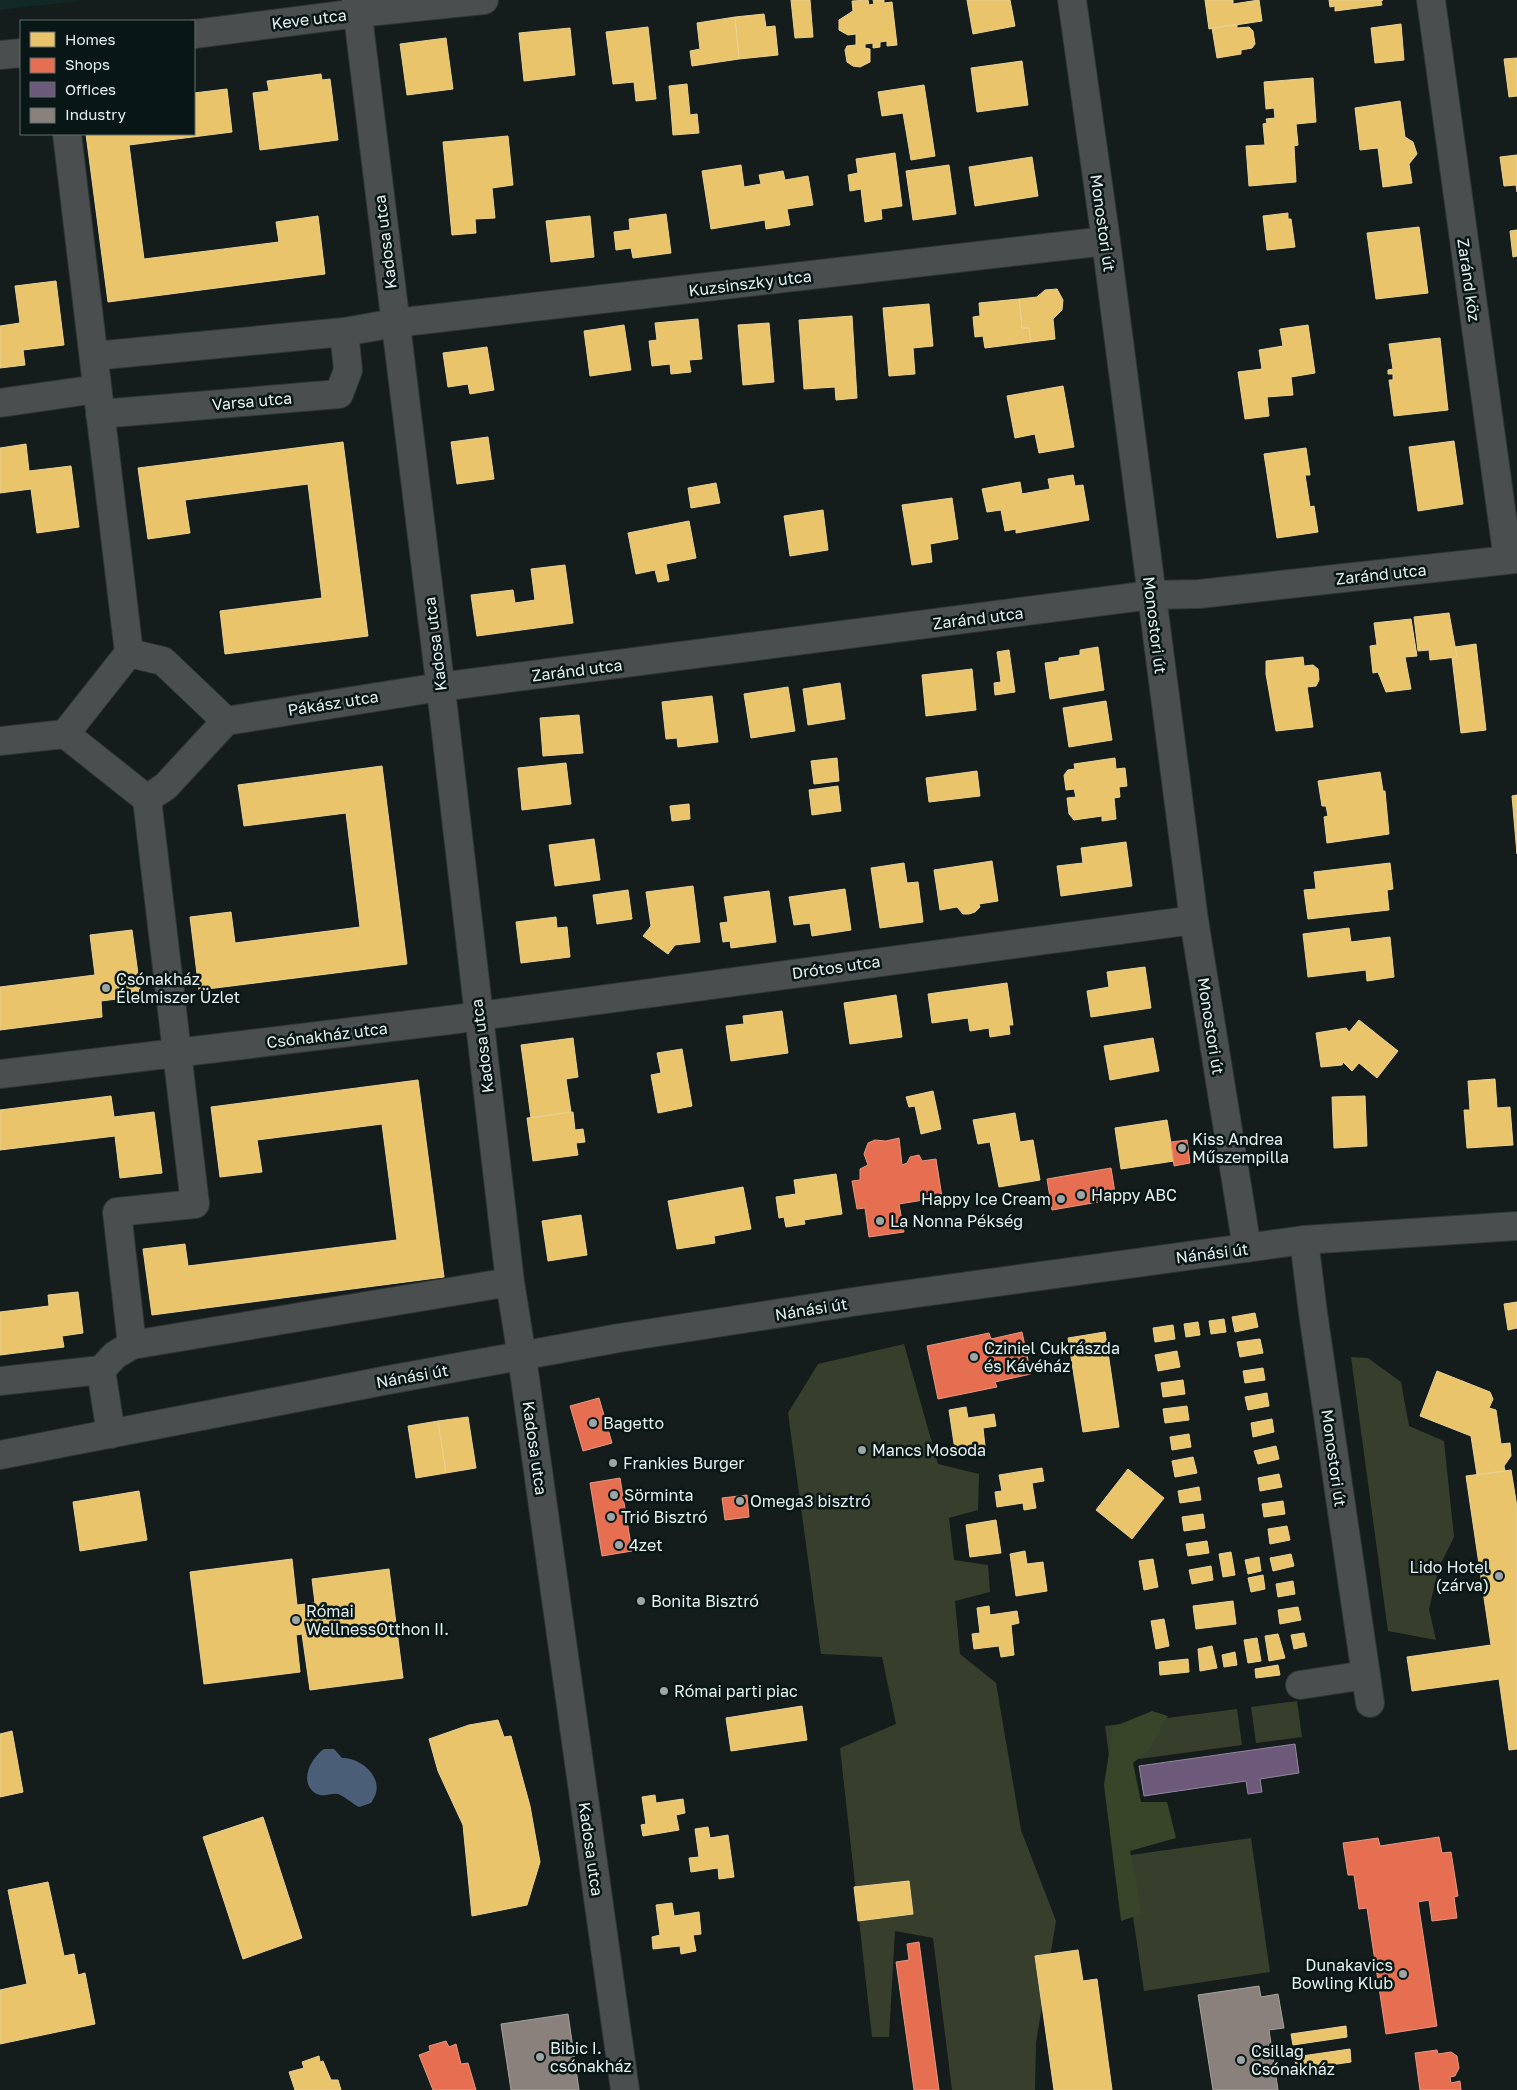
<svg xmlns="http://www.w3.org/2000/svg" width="1517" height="2090" font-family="'Golos Text',sans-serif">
	<rect width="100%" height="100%" fill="#141c1c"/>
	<path fill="#112827" d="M0,0H86L0,10Z"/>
	<path fill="#373f2c" d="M904,1344L938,1464L979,1474L978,1510L949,1518L954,1560L988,1565L990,1592L955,1601L960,1654L996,1683L1021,1830L1056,1921L1036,2043L1035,2090H952L933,1938L895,1931L889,2037H872L840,1748L896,1724L882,1657L821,1654L788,1413L818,1364Z
		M1351,1357L1368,1358L1401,1382L1409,1426L1444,1441L1454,1537L1439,1567L1429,1609L1436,1640L1388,1631Z
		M1297,1701L1302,1737L1256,1743L1251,1707Z
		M1237,1709L1242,1745L1110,1763L1105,1726Z
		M1251,1838L1270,1972L1144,1991L1124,1856Z"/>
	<path fill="#384528" d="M1152,1711L1168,1716L1149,1749L1133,1763L1141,1802H1167L1176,1838L1130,1851L1142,1914L1121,1921L1104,1785L1113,1727Z"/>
	<path fill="#4a5e78" d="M324,1749H334L342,1758C358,1757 381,1774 376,1793C375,1796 373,1800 371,1803L359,1807C353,1804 344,1796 338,1794C330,1793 323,1798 315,1793C298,1781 312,1757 324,1749Z"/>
	<path fill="#e9c46a" stroke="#e8d192" d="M791,0H810L813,37L795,38Z
		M868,0L869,5L874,4L873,0H884V3L892,2L897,45L887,46V41L880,42V47L873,48V43L865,44V48L870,49V62L860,67L853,66L847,62L845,50L847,46L856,45V34L848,35L839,30V20L853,11L852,1Z
		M967,0H1010L1015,26L973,34Z
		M1205,0H1233V4L1259,0L1262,21L1209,29Z
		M1329,0H1383L1381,1L1382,5L1335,11V6L1330,7Z
		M764,14L766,27L775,26L778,55L739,59L735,17Z
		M735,17L739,59L692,66L690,51L700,49L697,23Z
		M1237,24V28L1249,27L1253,31L1255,44L1252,48L1241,50V54L1217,58L1212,28Z
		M1401,24L1404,60L1375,63L1371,28Z
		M648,27L656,99L636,101L634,82L613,84L606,32Z
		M570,28L575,75L524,81L519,33Z
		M446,38L453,89L407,95L400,44Z
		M1517,58V96L1509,97L1504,59Z
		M1022,61L1028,105L977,112L971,68Z
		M321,74L322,80L330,79L338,140L260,150L253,93L269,91L267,81Z
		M1313,78L1316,122L1296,124L1298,145L1294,146L1296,182L1249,186L1246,146L1265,145L1263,124L1267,123L1266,119L1275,118L1274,108L1266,109L1264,82Z
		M687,84L690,115L697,114L699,133L673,135L669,86Z
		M924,85L935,156L911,160L903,113L882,116L878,92Z
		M227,89L232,132L129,145L144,259L279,242L276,222L318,216L325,274L108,302L86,134H194V93Z
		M1400,101L1405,137L1413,142L1417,154L1409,164L1412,183L1383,187L1378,148L1360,150L1355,108Z
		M508,136L513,185L492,188L495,218L475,219L476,233L452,235L443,142Z
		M895,153L902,206L881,209L882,219L865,222L861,189L850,191L848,175L858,173L856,159Z
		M1517,155V192L1516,185L1504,186L1500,157Z
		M1032,157L1038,196L975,206L969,167Z
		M741,165L744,187L761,184L759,175L783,171L785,180L808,176L813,205L787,209L790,225L766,229L765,220L711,229L702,171Z
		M949,165L956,214L913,220L906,171Z
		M1288,213V219H1291L1295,247L1267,250L1263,216Z
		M666,214L671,253L633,258L631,248L616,250L614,232L630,230L629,219Z
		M590,216L594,257L551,262L546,221Z
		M1419,227L1428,293L1376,299L1367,233Z
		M1517,230V256L1513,257L1510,231Z
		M56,281L64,345L23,350L25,365L0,368V326L20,323L15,286Z
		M1057,289L1063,300L1062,310L1053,319L1055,339L1031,342L1029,328H1022L1019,299L1037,297L1045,290Z
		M1019,299L1022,328H1029L1031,342L985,348L983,336L975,337L973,317L980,316L979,303Z
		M929,304L933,346L913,348L915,374L889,376L883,308Z
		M852,316L857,398L836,400L835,387L804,389L799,320Z
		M698,319L702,359L689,360L691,372L671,374L670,364L652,366L649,341L657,340L655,323Z
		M769,323L774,382L743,385L738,325Z
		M624,325L631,370L590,376L584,331Z
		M1308,325L1315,373L1291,377L1293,395L1267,397L1269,416L1245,419L1238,372L1262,369L1259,350L1283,346L1280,329Z
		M1440,338L1448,410L1394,416L1389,380H1393V374H1388V370L1393,369L1389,344Z
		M487,347L494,390L470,394L468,384L448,387L443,353Z
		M1063,386L1074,447L1039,453L1035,434L1015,438L1007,396Z
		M488,437L494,479L457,484L451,442Z
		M1454,441L1463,504L1418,511L1409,447Z
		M343,442L368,636L225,654L220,611L322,598L308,484L185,500L190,533L148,539L138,468Z
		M26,444L29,471L71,466L79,527L37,533L31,489L0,493V448Z
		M1306,448L1310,475H1305L1310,507L1314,506L1318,532L1277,538L1264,454Z
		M1073,475L1075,486L1083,485L1089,520L1016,533V529L1005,531L1001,510L987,512L982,489L1020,482L1022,494L1050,489L1048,479Z
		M716,483L720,503L691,508L688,488Z
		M952,498L958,539L930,544L932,562L912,565L902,505Z
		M823,510L828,550L790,556L784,516Z
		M689,521L696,558L666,564L669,580L658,582L655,570L636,574L628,533Z
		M565,565L573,623L477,636L471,595L513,590L515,603L535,600L531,569Z
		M1449,613L1457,657L1430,660L1429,650L1418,651L1414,617Z
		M1411,619L1417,656L1405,657L1411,689L1386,692L1378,672L1373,673L1370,646L1377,645L1374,623Z
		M1476,644L1486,730L1461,733L1452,658L1457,657L1455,647Z
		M1098,647L1104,690L1050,699L1045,663L1059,661V658L1080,655V650Z
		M1009,650L1015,692L995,695L994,683L1001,682L997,652Z
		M1303,657L1304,666L1313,665L1318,669L1319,680L1316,686L1307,687L1313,727L1276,731L1266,674V661Z
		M972,669L976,710L926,716L922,675Z
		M840,683L845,719L808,725L803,689Z
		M788,687L795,731L751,738L744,694Z
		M712,696L718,742L678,747L677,738L666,739L662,702Z
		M1106,701L1112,740L1069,747L1063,708Z
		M579,715L583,753L543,756L540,718Z
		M837,758L839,781L814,784L811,761Z
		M1115,758L1116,769L1125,768L1127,786L1119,787L1120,797L1114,798L1116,819L1102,821V816L1074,820L1069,814L1067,798L1076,797L1074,789L1066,790L1064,775L1068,770L1075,769L1074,764Z
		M566,763L571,804L522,810L518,768Z
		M382,766L407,964L199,990L190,917L231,912L235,943L360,927L346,813L244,826L238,785Z
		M977,771L980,796L929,802L926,778Z
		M1380,772L1383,791H1385L1389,834L1327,843L1324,817L1328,816L1326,806H1322L1318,781Z
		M838,786L841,811L812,815L809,790Z
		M1517,795V854L1512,796Z
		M689,804L690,819L672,821L670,806Z
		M594,839L600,880L555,886L549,845Z
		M1126,842L1132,886L1061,896L1057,866L1083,863L1081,848Z
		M992,861L998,901L979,904L980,907L975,912L969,914H963L957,907L940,910L934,870Z
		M904,863L907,883L918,882L923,922L880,928L871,868Z
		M1390,863L1393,889L1387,890L1389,910L1308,919L1304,890L1316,889L1314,872Z
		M693,886L700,942L675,945L668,954L643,936L651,926L646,892Z
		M845,889L851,930L812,936L810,923L794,925L789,897Z
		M628,890L632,919L597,924L593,895Z
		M769,891L776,942L731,948L730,941L723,942L720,923L728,922L724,897Z
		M556,917L557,928L567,927L570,957L521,963L516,922Z
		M1349,928L1351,942L1390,937L1394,977L1367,981L1366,970L1308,977L1303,934Z
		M132,930L141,996L101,1001L102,1017L0,1030V987L95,975L90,935Z
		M1145,967L1151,1008L1091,1017L1087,991L1109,987L1107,972Z
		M1007,983L1013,1025H1009L1010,1034L990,1037L989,1028L970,1031L968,1018L932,1023L928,994Z
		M896,995L902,1037L850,1044L844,1003Z
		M782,1011L788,1053L731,1061L726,1026L744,1024L743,1016Z
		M1359,1020L1398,1051L1377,1078L1359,1063L1352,1071L1343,1062L1342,1065L1321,1067L1316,1033L1346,1028L1349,1032Z
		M573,1038L578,1077L566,1079L571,1112L531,1118L521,1045Z
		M1153,1038L1159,1071L1110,1080L1104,1046Z
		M682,1049L692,1106L658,1113L651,1075L661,1073L657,1053Z
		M1495,1079L1497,1108L1510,1107L1513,1145L1467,1148L1464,1110H1470L1468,1081Z
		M418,1080L444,1277L152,1315L143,1249L185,1244L188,1266L397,1240L382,1124L257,1140L262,1172L220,1177L211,1107Z
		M933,1091L941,1129L921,1134L915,1106L909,1107L906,1097Z
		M111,1096L114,1117L154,1112L162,1173L120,1178L115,1136L0,1150V1110Z
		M1365,1096L1367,1146L1334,1148L1332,1097Z
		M573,1112L575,1130L583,1129L585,1142L576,1143L578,1155L533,1161L527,1118Z
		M1015,1113L1020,1142L1033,1140L1040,1180L999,1187L990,1142L978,1144L973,1120Z
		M1167,1120L1174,1161L1121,1169L1115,1128Z
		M836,1174L842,1214L804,1220L805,1224L786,1227L784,1217L779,1218L776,1197L796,1194L794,1180Z
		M743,1187L751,1229L714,1236L715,1243L677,1249L668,1201Z
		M581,1215L587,1255L548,1261L542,1221Z
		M78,1292L83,1333L62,1336L64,1347L0,1355V1312L49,1306L48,1295Z
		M1517,1302V1328L1508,1330L1504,1304Z
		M1255,1313L1258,1327L1235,1332L1232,1317Z
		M1224,1319L1226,1332L1211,1334L1209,1321Z
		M1198,1322L1200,1335L1186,1337L1184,1324Z
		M1173,1325L1175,1339L1155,1342L1153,1328Z
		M1105,1332L1119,1427L1083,1432L1068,1338Z
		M1260,1339L1263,1353L1240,1357L1237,1342Z
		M1177,1351L1180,1367L1158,1371L1155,1355Z
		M1263,1368L1265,1380L1245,1383L1243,1371Z
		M1437,1371L1490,1392L1493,1399L1489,1408L1496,1410L1501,1444L1510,1443L1511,1456L1504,1466L1505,1471L1477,1475L1471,1436L1420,1416Z
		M1183,1380L1185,1394L1163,1397L1161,1383Z
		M1267,1393L1269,1406L1248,1410L1245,1397Z
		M1187,1406L1189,1420L1165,1423L1163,1409Z
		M966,1407L968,1418L994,1414L996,1426L983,1428L985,1446L955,1450L949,1410Z
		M468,1417L476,1468L446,1473L438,1421Z
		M1272,1419L1274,1432L1253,1437L1251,1423Z
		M438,1421L446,1473L416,1478L408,1426Z
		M1189,1434L1191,1447L1172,1450L1170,1437Z
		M1276,1446L1279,1459L1258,1464L1254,1451Z
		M1193,1457L1197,1473L1175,1477L1172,1461Z
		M1042,1468L1044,1481L1032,1483L1036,1508L1024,1510L1023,1503L997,1507L995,1492L1002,1491L999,1475Z
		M1128,1469L1164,1498L1132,1539L1096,1510Z
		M1511,1470L1517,1507V1749L1509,1750L1499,1679L1412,1691L1407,1657L1491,1645L1466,1476Z
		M1279,1474L1282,1487L1260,1491L1258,1478Z
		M1199,1487L1201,1500L1180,1503L1178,1491Z
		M139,1491L147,1540L80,1551L73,1502Z
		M1283,1501L1285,1514L1264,1517L1262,1504Z
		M1203,1514L1205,1528L1184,1531L1182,1517Z
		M996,1520L1001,1553L970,1557L966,1525Z
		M1287,1526L1290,1540L1270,1544L1268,1529Z
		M1207,1541L1209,1553L1188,1556L1186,1544Z
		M1025,1551L1027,1564L1043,1562L1047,1591L1016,1596L1010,1554Z
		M1231,1552L1235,1575L1223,1577L1219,1554Z
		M1291,1554L1294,1566L1273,1571L1270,1558Z
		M1259,1557L1261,1571L1248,1574L1245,1560Z
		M292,1559L297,1605L315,1603L312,1579L389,1569L403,1678L310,1690L302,1634L296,1635L300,1672L204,1684L190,1572Z
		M1153,1559L1158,1587L1144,1590L1139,1561Z
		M1211,1566L1213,1580L1192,1584L1189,1570Z
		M1263,1575L1265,1589L1251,1592L1248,1578Z
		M1293,1581L1295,1594L1278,1597L1276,1584Z
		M1233,1601L1236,1624L1196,1629L1193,1606Z
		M989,1606L990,1615L1017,1611L1019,1623L1011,1625L1014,1655L1001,1657L999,1646L974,1649L972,1634L980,1633L977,1608Z
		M1298,1607L1301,1620L1280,1624L1278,1610Z
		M1164,1619L1169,1646L1156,1649L1151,1621Z
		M1304,1633L1307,1646L1294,1649L1291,1635Z
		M1278,1634L1285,1658L1269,1661L1265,1636Z
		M1257,1638L1261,1661L1248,1663L1244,1640Z
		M1212,1646L1217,1668L1200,1671L1198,1649Z
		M1235,1652L1237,1665L1224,1667L1222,1655Z
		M1188,1659L1189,1672L1160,1675L1159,1662Z
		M1278,1665L1280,1675L1256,1678L1255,1669Z
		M802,1706L807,1740L731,1751L726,1718Z
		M498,1720L504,1737L511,1736L530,1806L540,1862L527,1905L472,1916L463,1825L438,1771L429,1739L469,1725Z
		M12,1731L23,1792L0,1797V1734Z
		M655,1795L656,1803L683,1799L685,1813L676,1815L679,1830L643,1836L641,1825L646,1824L642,1797Z
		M263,1817L302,1938L243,1959L203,1837Z
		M708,1827L710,1838L728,1835L734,1877L719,1879L718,1868L691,1872L689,1858L699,1857L695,1829Z
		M909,1881L913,1914L858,1921L854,1887Z
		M48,1882L64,1956L74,1954L78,1975L85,1973L95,2024L0,2044V1990L27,1984L8,1890Z
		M672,1903L674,1916L699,1912L701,1934L693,1935L696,1951L681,1954L680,1946L653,1949L652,1937L660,1935L656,1905Z
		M1078,1950L1083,1981L1097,1979L1112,2090H1054L1035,1956Z
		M1346,2026L1347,2037L1293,2045L1291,2034Z
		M1350,2049L1351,2062L1296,2070L1295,2057Z
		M319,2056L320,2062L323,2061L331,2080H338L341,2090H295L289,2072L304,2068L302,2062Z"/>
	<path fill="#e76f51" stroke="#e79680" d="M899,1138L902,1165L907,1163L910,1157L919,1155L922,1161L936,1159L942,1197L899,1204L904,1232L869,1237L865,1208L857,1209L852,1181L860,1180V1169L868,1165L864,1154L868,1143L875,1140L886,1141Z
		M1187,1140L1190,1163L1174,1166L1171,1142Z
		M1111,1168L1116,1199L1052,1210L1047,1179Z
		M1022,1332L1031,1374L995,1382L997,1387L938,1399L927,1346L989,1333L991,1339Z
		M599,1398L612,1443L583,1451L570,1406Z
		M620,1478L632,1551L602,1556L590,1483Z
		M747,1495L749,1517L725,1520L722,1498Z
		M1439,1837L1442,1853L1451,1852L1458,1896L1454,1897L1457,1918L1432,1921L1429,1900L1418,1902L1437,2026L1386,2034L1367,1908L1359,1909L1354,1875H1348L1343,1843L1378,1838L1380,1846Z
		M919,1942L939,2090H914L896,1962L909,1960L907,1944Z
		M446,2041L449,2047L456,2044L461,2064L468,2063L476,2090H433L419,2055L430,2051L429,2046Z
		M1437,2050L1438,2054L1451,2052L1457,2056L1459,2068L1455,2076L1450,2077L1451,2083L1460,2081L1461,2090H1420L1415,2053Z"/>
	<path fill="#6d597a" stroke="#91869d" d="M1295,1744L1299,1773L1260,1779L1262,1792L1248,1794L1246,1781L1144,1796L1139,1766Z"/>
	<path fill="#8a817c" stroke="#a6a29e" d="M1259,1986L1261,1997L1278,1994L1284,2028L1269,2030L1278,2090H1213L1198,1995Z
		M568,2014L579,2090H511L501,2024Z"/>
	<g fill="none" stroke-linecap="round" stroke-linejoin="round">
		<g stroke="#2e3534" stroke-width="30">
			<path id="street" d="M356,0L444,715L510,1282L522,1357L625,2090
				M1072,0L1106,241L1194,920L1247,1248
				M1431,0L1508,560
				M194,34L358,13L484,0
				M0,55L21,53
				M67,134L129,653
				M94,356L344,332L395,323L1106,241
				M0,403L97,389
				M100,414L339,394L348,370L344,332
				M65,734L129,653L163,661L226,721
				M0,741L65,734L147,799L166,786L226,721L440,687L1151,595L1199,594L1517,559
				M0,1074L450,1020L1194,920
				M1304,1240L1313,1313L1370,1703
				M132,1345L117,1212L195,1204L147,799
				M101,1370L111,1434
				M0,1381L101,1370L115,1355L132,1345L510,1282
				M1300,1685L1366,1675"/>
		</g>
		<g stroke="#2e3534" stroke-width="30">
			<path id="secondary" d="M0,1455L388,1380L619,1338L859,1301L1304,1240L1517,1226"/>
		</g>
		<use href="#street" stroke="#4a4e4e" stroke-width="28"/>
		<use href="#secondary" stroke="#4b4e4f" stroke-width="28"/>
	</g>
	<g fill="#9ca6a5" stroke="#081716" stroke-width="2">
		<circle cx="106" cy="988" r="5"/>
		<circle cx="1182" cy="1148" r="5"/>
		<circle cx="1081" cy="1195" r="5"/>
		<circle cx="1061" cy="1199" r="5"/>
		<circle cx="880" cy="1221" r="5"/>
		<circle cx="974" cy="1357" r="5"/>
		<circle cx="593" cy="1423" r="5"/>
		<circle cx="862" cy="1450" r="5"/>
		<circle cx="613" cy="1463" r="5"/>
		<circle cx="614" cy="1495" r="5"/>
		<circle cx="740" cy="1501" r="5"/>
		<circle cx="611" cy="1517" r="5"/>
		<circle cx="619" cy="1545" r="5"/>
		<circle cx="1499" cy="1576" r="5"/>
		<circle cx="641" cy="1601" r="5"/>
		<circle cx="296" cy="1620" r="5"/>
		<circle cx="664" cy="1691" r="5"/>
		<circle cx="1403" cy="1974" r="5"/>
		<circle cx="540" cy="2057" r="5"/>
		<circle cx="1241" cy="2060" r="5"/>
	</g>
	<g text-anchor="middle" stroke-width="5" stroke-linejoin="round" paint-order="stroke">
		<g font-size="16" fill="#e6f0ef" stroke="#081716">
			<text transform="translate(309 19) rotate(-7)" y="6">Keve utca</text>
			<text transform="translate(1103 223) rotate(82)" y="6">Monostori út</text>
			<text transform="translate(385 242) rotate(-97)" y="6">Kadosa utca</text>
			<text transform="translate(1469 280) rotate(82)" y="6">Zaránd köz</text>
			<text transform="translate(750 283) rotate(-7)" y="6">Kuzsinszky utca</text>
			<text transform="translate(252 401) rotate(-5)" y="6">Varsa utca</text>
			<text transform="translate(1381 574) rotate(-6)" y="6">Zaránd utca</text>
			<text transform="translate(978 618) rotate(-7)" y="6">Zaránd utca</text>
			<text transform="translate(1155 625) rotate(83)" y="6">Monostori út</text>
			<text transform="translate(435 644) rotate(-97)" y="6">Kadosa utca</text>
			<text transform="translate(577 670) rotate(-7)" y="6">Zaránd utca</text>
			<text transform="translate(333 703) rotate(-9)" y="6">Pákász utca</text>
			<text transform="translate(836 967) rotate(-8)" y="6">Drótos utca</text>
			<text transform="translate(1211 1026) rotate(81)" y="6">Monostori út</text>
			<text transform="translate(327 1035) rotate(-7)" y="6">Csónakház utca</text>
			<text transform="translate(482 1046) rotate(-97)" y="6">Kadosa utca</text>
			<text transform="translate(1212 1253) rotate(-7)" y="6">Nánási út</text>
			<text transform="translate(811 1309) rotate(-9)" y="6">Nánási út</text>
			<text transform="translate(412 1376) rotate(-10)" y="6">Nánási út</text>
			<text transform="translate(535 1448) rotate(82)" y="6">Kadosa utca</text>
			<text transform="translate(1334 1458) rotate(82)" y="6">Monostori út</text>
			<text transform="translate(591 1849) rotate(82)" y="6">Kadosa utca</text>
		</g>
		<g font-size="16" fill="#e6f0ef" stroke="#081716" text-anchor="start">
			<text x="116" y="985">Csónakház<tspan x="116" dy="18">Élelmiszer Üzlet</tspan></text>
			<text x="1192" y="1145">Kiss Andrea<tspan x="1192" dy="18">Műszempilla</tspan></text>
			<text x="1091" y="1201">Happy ABC</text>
			<text x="1051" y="1205" text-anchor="end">Happy Ice Cream</text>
			<text x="890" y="1227">La Nonna Pékség</text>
			<text x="984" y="1354">Cziniel Cukrászda<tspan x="984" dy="18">és Kávéház</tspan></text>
			<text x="603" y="1429">Bagetto</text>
			<text x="872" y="1456">Mancs Mosoda</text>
			<text x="623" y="1469">Frankies Burger</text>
			<text x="624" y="1501">Sörminta</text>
			<text x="750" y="1507">Omega3 bisztró</text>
			<text x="621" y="1523">Trió Bisztró</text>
			<text x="629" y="1551">4zet</text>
			<text x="1489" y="1573" text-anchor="end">Lido Hotel<tspan x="1489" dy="18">(zárva)</tspan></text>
			<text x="651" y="1607">Bonita Bisztró</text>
			<text x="306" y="1617">Római<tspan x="306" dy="18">WellnessOtthon II.</tspan></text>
			<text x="674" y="1697">Római parti piac</text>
			<text x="1393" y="1971" text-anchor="end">Dunakavics<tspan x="1393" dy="18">Bowling Klub</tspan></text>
			<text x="550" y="2054">Bibic I.<tspan x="550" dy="18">csónakház</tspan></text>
			<text x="1251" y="2057">Csillag<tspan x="1251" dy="18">Csónakház</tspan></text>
		</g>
	</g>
	<rect x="20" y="20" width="175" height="115" fill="#081716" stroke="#616e6d"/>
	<rect x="30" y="32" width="25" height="15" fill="#e9c46a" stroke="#616e6d"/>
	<text x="65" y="45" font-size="15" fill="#e6f0ef">Homes</text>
	<rect x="30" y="58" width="25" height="15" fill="#e76f51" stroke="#616e6d"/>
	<text x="65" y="70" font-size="15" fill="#e6f0ef">Shops</text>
	<rect x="30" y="82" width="25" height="15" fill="#6d597a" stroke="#616e6d"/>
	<text x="65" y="95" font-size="15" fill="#e6f0ef">Offices</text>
	<rect x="30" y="108" width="25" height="15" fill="#8a817c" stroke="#616e6d"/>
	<text x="65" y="120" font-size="15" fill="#e6f0ef">Industry</text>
</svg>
